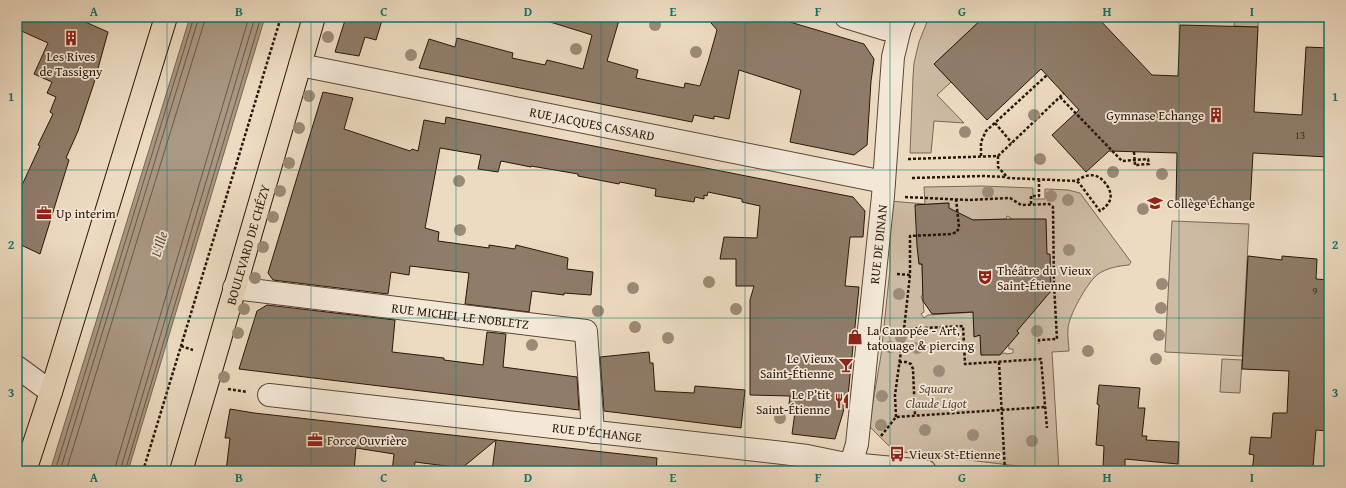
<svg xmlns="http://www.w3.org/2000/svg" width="1346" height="488" font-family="'Gentium Book Plus',serif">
	<rect width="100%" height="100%" fill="#eddbc1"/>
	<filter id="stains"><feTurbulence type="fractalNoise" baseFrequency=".005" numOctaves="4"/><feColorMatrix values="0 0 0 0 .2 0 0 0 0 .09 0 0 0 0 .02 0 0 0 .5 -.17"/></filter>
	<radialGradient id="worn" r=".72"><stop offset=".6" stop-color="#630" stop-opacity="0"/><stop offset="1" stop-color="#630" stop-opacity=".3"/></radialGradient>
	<path fill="#ccbaa2" stroke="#7a6856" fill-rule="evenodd" d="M929,17H984L934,64L951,82L937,95L964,123L934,121L931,153H910L913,77L914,63L919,42Z
		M1235,17H1258V27L1234,26Z
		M982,186L1033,188V199H1045V189L1068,190L1080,193L1131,262L1129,265C1118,266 1106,268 1097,275C1087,283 1068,317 1068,329C1067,336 1069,344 1069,351L1052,352L1059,471L894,451L869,426L881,355L890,269V201L925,204L924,187ZM948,203L950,225L915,205ZM1007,216L1011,218L1009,222L1047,254L1051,292L1033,293L1016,331L1019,333L1016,336L1014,334H1008L1009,349H1013V353L1006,354V353L981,355V335L974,336L977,312L928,315L924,318L921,314L924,312L923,301L921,297L923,294L922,264H919V260L973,220L1006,219Z
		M1172,221L1249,224L1242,356L1165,352Z
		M1222,359L1242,360L1240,393L1220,392Z"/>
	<path fill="#aa9883" stroke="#766453" d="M190,17H265L128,471H50Z"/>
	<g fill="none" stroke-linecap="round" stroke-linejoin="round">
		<path stroke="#6a5746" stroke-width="1" d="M55,471L194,17
			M60,471L199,17
			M66,471L204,23L205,17
			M114,471L249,17
			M120,471L255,17
			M125,471L261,17"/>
	</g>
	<path fill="#8f7c69" stroke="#29160a" d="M17,17H74L108,32L94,83L78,131L66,158L69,160L40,254L17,243V196L40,146L38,145L53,114L50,112L56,97L47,93L52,82L34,74L48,43L17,29Z
		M346,17H383L376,40L365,37L359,56L335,52Z
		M548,17H620L607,61L638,70L636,78L684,88L685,83L700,86L708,62L717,30L706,17H773L864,44L874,59L871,81L867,145L854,155L790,142L801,90L739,70L729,119L714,116V119L694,115L692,122L419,68L429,39L455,47L457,38L513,53L512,58L545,65L547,60L583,69L592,35L547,21Z
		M984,17H1097L1152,75L1178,76L1180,25L1258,27L1254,112L1302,115L1306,47L1329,48L1328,157L1253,153L1250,206L1176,203L1177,153L1109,151L1086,172L1052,135L1079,110L1041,69L987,120L934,64Z
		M323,92L353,98L344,129L410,151L412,149L418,151L424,120L445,124L446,117L853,197L865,211L863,237H850L845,286L859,287L848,396L835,439L792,434L795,412H788L790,396L750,395V300L754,286H736V259H720L724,237L757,238L760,206L742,202V199L708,192L707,196L704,195V199L695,197L694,202L655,196L656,189L620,182L619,184L578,176V174L531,166V167L501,161L498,172L478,169L481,155L440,148L425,228L439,232L438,241L489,248V245L515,249L516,245L568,258L567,269L593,272L591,295L564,293V295L532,291L529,312L465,304L469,273L410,266L409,275L391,272L388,294L273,280L268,273Z
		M949,203V208L973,220L1012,219H1046L1047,254H1050L1051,291L1017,331L1019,333L1000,355H981L980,335L974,337L973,312L932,314L923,301L922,264H919L917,246L915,205Z
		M1248,256L1282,260V256L1317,259L1316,279L1329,280V360L1326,412H1328L1327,431L1316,430L1313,467H1308V471H1252L1254,455L1249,454L1251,437L1271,438L1273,413H1287L1289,371L1242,369Z
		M267,305L395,320L392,352L444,358V360L483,365L487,332L506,334L503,367L577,377L579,410L239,369L257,311Z
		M649,352L650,363H653L655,391L694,393L695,386L745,390L741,428L604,411L600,357Z
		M1099,385L1140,388L1138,408H1145L1142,436H1147L1146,440L1179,442L1178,464L1125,459V470L1103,468L1104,446L1096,445L1099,405L1097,404Z
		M230,409L254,413L496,440L462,468L415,462L414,471H392L394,454L356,448L354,471H226L230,438H225Z
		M496,440L657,458L656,471H492Z"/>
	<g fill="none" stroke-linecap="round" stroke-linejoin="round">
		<g stroke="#5a4738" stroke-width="24">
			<g id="street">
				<path d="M846,17L885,29L900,28"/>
				<path id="s1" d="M300,65L884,182"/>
				<path id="s2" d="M234,288L586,331L593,432"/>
				<path d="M17,367L51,392"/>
				<path id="s3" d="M269,395L783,453L807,456L841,463L925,471"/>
				<path id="s4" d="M849,471L857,444L883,196L893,57L900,28L905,17"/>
			</g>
		</g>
		<g stroke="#29160a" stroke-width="24">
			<g id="primary">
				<path d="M25,471L51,392L166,17"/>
				<path id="s5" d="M181,471L206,387L314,17"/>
			</g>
		</g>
		<path stroke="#29160a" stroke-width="2.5" stroke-dasharray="3 2" stroke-linecap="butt" d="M1060,97L1122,161L1148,159L1149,164L1135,165
			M995,123L1012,143
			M981,156V142L986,131L1047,75
			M998,156V167L1008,178L1076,181L1079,183L1100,211C1109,205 1114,198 1108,187C1099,173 1090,172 1076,181
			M908,159L998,156L1064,93
			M912,178L982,176L1007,177
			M905,197L968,200L1010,198L1021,205L1049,204L1053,207L1054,285L1057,339L1039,340V344
			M956,199L959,227L957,232L951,234L910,236V275L904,329L963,326L965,364L1041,359L1047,428
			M1031,204V196H1039V179
			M897,274L910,275
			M181,346L193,350
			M899,362H906L911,364L913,369L915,415
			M999,362L1005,471
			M228,389L247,392
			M896,417L895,395L904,329
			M881,436L896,417L1045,407
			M143,471L281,17"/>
		<use href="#street" stroke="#f3e8d7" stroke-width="22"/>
		<use href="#primary" stroke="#eddbc1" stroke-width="22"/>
		<path stroke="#29160a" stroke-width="2.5" stroke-dasharray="3 2" stroke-linecap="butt" d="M1134,152L1135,165"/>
	</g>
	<g fill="#9c8a76">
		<circle cx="655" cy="25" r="6"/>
		<circle cx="328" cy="37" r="6"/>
		<circle cx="576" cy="49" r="6"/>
		<circle cx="696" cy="52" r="6"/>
		<circle cx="411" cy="55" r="6"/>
		<circle cx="309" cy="96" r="6"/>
		<circle cx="1034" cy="115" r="6"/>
		<circle cx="299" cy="128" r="6"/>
		<circle cx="965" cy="132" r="6"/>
		<circle cx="1040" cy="159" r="6"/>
		<circle cx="289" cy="163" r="6"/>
		<circle cx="1113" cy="172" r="6"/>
		<circle cx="1162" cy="174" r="6"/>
		<circle cx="459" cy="181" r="6"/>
		<circle cx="280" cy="191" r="6"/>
		<circle cx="988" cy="192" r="6"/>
		<circle cx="1051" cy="196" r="6"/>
		<circle cx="1068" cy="200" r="6"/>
		<circle cx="1143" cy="209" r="6"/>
		<circle cx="273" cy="217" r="6"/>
		<circle cx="460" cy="230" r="6"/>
		<circle cx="263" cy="247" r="6"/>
		<circle cx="1069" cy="250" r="6"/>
		<circle cx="255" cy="278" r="6"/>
		<circle cx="709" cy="282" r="6"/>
		<circle cx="1162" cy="284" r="6"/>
		<circle cx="633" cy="288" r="6"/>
		<circle cx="899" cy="294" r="6"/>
		<circle cx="1161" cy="308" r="6"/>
		<circle cx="244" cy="309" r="6"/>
		<circle cx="736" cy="309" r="6"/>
		<circle cx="598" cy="311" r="6"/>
		<circle cx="635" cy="327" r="6"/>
		<circle cx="1037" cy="331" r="6"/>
		<circle cx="238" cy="333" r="6"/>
		<circle cx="1159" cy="335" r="6"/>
		<circle cx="901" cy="337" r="6"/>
		<circle cx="668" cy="338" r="6"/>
		<circle cx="532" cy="345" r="6"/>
		<circle cx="890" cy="347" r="6"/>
		<circle cx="917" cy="348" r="6"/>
		<circle cx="1088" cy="351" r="6"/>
		<circle cx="1156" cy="359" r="6"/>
		<circle cx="939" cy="371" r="6"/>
		<circle cx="224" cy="377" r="6"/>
		<circle cx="882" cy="396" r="6"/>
		<circle cx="780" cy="418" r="6"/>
		<circle cx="881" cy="425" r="6"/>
		<circle cx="925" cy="430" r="6"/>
		<circle cx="973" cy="435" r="6"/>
		<circle cx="1032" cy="441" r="6"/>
	</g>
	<path fill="none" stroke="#0f766e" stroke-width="1" stroke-opacity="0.55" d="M167,17V471M311,17V471M456,17V471M601,17V471M745,17V471M890,17V471M1035,17V471M1179,17V471M17,170H1329M17,318H1329"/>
	<defs>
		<g id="building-bare" transform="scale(1.2)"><path d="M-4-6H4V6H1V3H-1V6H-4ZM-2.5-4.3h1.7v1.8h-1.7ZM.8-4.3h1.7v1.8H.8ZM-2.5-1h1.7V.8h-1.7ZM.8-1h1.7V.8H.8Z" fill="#8f2418" stroke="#f3e8d7" stroke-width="2.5" paint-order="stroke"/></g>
		<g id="school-bare" transform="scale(1.2)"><path d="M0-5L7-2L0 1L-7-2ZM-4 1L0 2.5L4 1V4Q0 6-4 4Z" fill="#8f2418" stroke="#f3e8d7" stroke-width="2.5" paint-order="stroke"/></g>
		<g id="office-bare" transform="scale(1.2)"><path d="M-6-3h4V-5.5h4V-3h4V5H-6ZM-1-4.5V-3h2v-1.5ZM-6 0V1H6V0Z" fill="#8f2418" stroke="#f3e8d7" stroke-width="2.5" paint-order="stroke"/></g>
		<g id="theatre-bare" transform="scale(1.2)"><path d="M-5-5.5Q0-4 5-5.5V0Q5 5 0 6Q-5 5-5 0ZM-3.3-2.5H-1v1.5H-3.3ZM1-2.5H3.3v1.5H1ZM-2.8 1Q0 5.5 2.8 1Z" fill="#8f2418" stroke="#f3e8d7" stroke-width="2.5" paint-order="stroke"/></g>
		<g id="shop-bare" transform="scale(1.2)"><path d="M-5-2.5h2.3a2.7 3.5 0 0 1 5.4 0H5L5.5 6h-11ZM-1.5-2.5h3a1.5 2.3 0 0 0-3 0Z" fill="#8f2418" stroke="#f3e8d7" stroke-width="2.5" paint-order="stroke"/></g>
		<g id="bar-bare" transform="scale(1.2)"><path d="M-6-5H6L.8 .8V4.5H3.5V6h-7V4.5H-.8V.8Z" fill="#8f2418" stroke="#f3e8d7" stroke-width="2.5" paint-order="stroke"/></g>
		<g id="restaurant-bare" transform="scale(1.2)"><path d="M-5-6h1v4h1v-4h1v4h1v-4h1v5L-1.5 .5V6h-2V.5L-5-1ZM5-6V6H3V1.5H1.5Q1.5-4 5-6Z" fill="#8f2418" stroke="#f3e8d7" stroke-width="2.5" paint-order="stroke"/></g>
		<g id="bus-bare" transform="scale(1.2)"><path d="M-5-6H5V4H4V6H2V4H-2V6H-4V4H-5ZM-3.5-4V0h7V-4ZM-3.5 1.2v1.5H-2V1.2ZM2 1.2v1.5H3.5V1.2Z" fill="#8f2418" stroke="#f3e8d7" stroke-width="2.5" paint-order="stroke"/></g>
	</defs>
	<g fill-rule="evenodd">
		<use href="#building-bare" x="71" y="38"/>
		<use href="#building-bare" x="1216" y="115"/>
		<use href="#school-bare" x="1155" y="203"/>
		<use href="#office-bare" x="44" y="213"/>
		<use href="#theatre-bare" x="985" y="277"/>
		<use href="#shop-bare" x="855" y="337"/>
		<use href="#bar-bare" x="846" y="365"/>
		<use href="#restaurant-bare" x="842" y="401"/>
		<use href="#office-bare" x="315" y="440"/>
		<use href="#bus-bare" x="897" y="454"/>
	</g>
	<g text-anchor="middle" stroke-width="3.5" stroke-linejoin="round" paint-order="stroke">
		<g font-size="11" fill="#423022">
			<text x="1300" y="139">13</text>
			<text x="1315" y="295">9</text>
		</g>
		<g font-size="13" fill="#29160a" stroke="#f3e8d7" text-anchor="start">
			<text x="71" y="61" text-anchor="middle">Les Rives<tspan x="71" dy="15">de Tassigny</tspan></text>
			<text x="1204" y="120" text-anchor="end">Gymnase Echange</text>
			<text x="1167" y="208">Collège Échange</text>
			<text x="56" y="218">Up interim</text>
			<text x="997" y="275">Théâtre du Vieux<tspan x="997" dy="15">Saint-Étienne</tspan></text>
			<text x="867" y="335">La Canopée - Art,<tspan x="867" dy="15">tatouage &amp; piercing</tspan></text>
			<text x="834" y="363" text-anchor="end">Le Vieux<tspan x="834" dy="15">Saint-Étienne</tspan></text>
			<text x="830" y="399" text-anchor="end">Le P’tit<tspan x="830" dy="15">Saint-Étienne</tspan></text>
			<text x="327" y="445">Force Ouvrière</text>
			<text x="909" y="459">Vieux St-Etienne</text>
		</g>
		<g font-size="13" fill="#29160a" stroke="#f3e8d7">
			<text dy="5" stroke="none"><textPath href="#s1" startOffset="298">RUE JACQUES CASSARD</textPath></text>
			<text dy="5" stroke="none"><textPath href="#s5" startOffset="236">BOULEVARD DE CHÉZY</textPath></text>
			<text dy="5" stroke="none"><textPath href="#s4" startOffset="229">RUE DE DINAN</textPath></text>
			<text dy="5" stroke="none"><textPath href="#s2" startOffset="228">RUE MICHEL LE NOBLETZ</textPath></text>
			<text dy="5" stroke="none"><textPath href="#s3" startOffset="330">RUE D'ÉCHANGE</textPath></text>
		</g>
		<g font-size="13" font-style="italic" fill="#5a4738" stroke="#f3e8d7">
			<text x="936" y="393">Square<tspan x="936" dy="15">Claude Ligot</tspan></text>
		</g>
		<g font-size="14" font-style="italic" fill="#5d4a3a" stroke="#f3e8d7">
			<text transform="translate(159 244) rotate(-73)" y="5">L'Ille</text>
		</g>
	</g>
	<rect width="1346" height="488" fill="none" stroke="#eddbc1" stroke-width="44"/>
	<rect x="22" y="22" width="1302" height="444" fill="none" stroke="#0f766e" stroke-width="1.5"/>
	<g font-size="13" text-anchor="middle" font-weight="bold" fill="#0f766e">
		<text x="94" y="16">A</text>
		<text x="239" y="16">B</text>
		<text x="384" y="16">C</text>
		<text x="528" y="16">D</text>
		<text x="673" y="16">E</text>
		<text x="818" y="16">F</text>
		<text x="962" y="16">G</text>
		<text x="1107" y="16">H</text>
		<text x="1252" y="16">I</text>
		<text x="11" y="101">1</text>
		<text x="1335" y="101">1</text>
		<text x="11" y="249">2</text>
		<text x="1335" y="249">2</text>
		<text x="11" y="397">3</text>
		<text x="1335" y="397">3</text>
		<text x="94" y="482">A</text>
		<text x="239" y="482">B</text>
		<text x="384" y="482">C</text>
		<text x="528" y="482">D</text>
		<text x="673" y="482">E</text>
		<text x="818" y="482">F</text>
		<text x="962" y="482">G</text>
		<text x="1107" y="482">H</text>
		<text x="1252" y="482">I</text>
	</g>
	<rect width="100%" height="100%" filter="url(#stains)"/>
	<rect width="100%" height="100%" fill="url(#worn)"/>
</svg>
